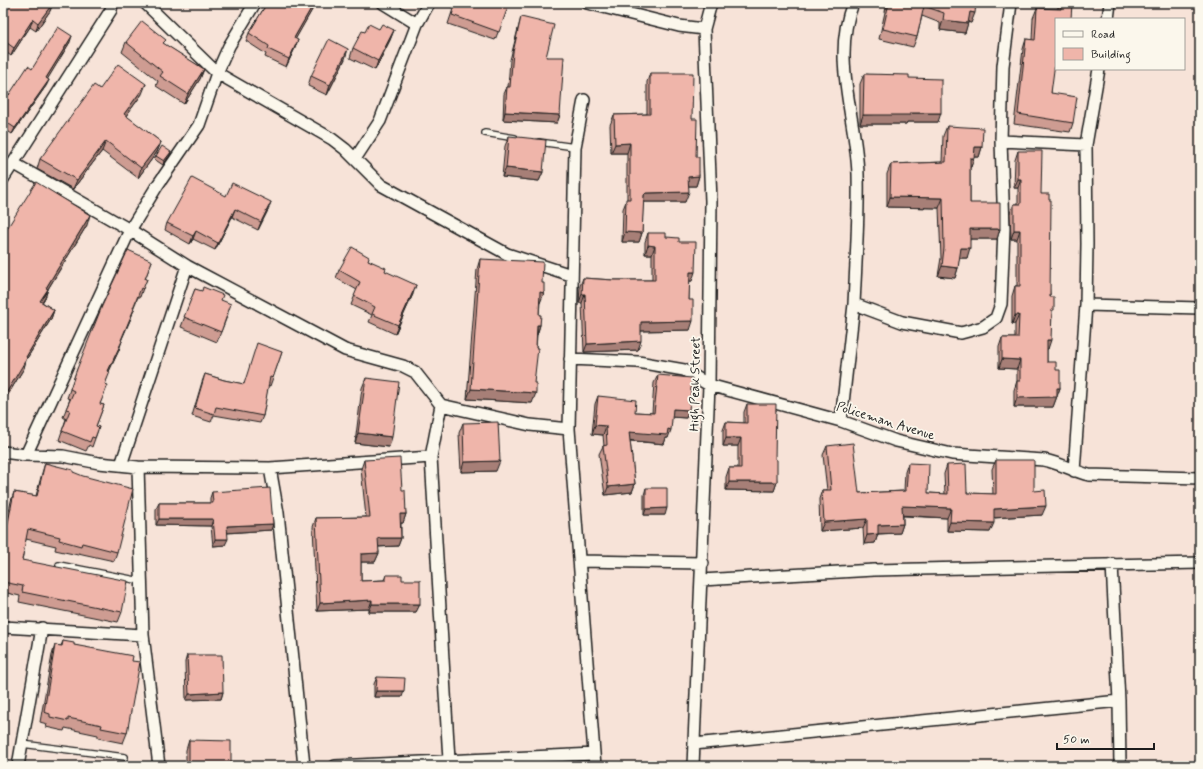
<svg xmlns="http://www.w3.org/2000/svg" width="1203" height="769" font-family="Mynerve,sans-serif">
	<rect width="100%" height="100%" fill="#f7e3d8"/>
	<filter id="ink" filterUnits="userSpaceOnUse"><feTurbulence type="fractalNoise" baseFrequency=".025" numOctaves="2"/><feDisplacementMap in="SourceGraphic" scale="8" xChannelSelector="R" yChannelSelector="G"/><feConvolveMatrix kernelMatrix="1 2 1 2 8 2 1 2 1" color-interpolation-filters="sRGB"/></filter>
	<g filter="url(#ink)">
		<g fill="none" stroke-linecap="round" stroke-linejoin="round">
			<g stroke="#1c1c1c" stroke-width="8">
				<path id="service" d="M485,133L515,138
					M539,142L575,147
					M59,565L141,581
					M22,744L125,757"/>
			</g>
			<g stroke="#1c1c1c" stroke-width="14">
				<path id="minor" d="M145,3L217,73L332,139L345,149L381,185L507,254L571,275
					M255,3L229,46L217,73L199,125L157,186L130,230L187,266L345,350L403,366L415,372L441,405L530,425L569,429
					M383,3L417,24
					M587,3L679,26L704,29
					M853,3C831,59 856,116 858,174C859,217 856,260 854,304L902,322L961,333L983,327L996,318L1001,304L1004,228L1001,141L1003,66L1011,3
					M1108,19L1110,3
					M584,100L575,147L569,429L595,766
					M1001,141L1086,145
					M355,159L380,121L417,24L429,3
					M13,163L130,230L26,455
					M3,179L111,10L112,3
					M1086,305L1200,308
					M570,359L638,362L684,370L709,385L841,421L896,441L952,454L1044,460C1060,463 1073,471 1089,475L1200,478
					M441,405L431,457L449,760
					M841,421L854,304
					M3,452L26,455L63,456L99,463L138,467L270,468
					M121,465L187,266
					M138,467L143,635L159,766
					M1074,471L1086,305L1087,244L1086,145L1099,69
					M579,561L703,563
					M1112,564L1119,701L1120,766
					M702,580L874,570L1200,563
					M3,627L143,635
					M694,744L1119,701
					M18,766L42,628
					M304,766L278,513L270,468L431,457
					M335,766L594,754
					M693,766L709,385L711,201L704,29L711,3"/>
			</g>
			<use href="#service" stroke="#fbf7ec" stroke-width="5.5"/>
			<use href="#minor" stroke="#fbf7ec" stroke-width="11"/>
		</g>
		<path fill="#ce9c92" stroke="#1c1c1c" d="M3,3H53L50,11L36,31L30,27L11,56L3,50Z
			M267,3H316L295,39V48L286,67L265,57L266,54L246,41L249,33Z
			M455,3L509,4L495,40L448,24Z
			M887,3H976L971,23L968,22L965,33L940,30V23L922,16L917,37L913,47L879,39Z
			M1058,3H1084L1083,6H1072L1056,19L1051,93L1073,123L1070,132L1014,124L1023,49L1026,39L1032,40L1033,18L1037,8L1058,9Z
			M521,17L546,57L560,115L557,123L503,120L504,94L507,87H508L510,60L519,25Z
			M379,29L394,30L390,40L375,70L350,58L353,48Z
			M70,42L47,79L49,80L46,86L12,134L3,128V99L9,95L32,69Z
			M126,42L164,44L204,69L200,79L184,104L156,86L158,81L122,52Z
			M345,59L327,95L308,86L311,76Z
			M650,73L692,119L696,157L699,176L696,186H688L685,202H643L642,233L639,242H622L623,209L627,199V153H611L610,125L614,115L647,114V82Z
			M864,74L909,78L938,122H907L906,124H860V84Z
			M100,89L142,94L126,116L161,142L157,152L138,178L102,151L73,189L37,169L40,159Z
			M947,126L982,147L979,157H974L971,167H970V203L1000,229L997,239H970L967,258H959L958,268L955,278L938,276L941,258L939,208L887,207V174L891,164L942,162L943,136Z
			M509,136L543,172L539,181L502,177L505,146Z
			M1018,151L1041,194L1052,316L1048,349H1047V362L1056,370L1060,388L1053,407H1014V390L1017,381V369L999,368V347L1002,338H1015V324H1012V296L1015,286H1017V239H1011L1010,213L1014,204H1018V188H1014L1015,160Z
			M170,155L163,165L154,159L156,156Z
			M226,196L268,210L258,230L232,217L215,250L193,239L190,244L165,230L167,223Z
			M87,225L48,289L45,298L42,302L54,310L51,319L26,360L24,368L3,403V235Z
			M648,233L679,242L692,281H689V300L690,330L641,331L638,350L584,352L582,303H579L580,286L583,278L613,280H652V254H645V242Z
			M480,259L542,283L544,293L540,302L539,315L540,325L537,335L532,403L467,399L477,269Z
			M368,260L385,271L413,294L395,334L369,322L372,315L351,305L357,290L336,278L339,270Z
			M152,261L145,279H147L143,288L140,297H138L133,309H134L131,318L121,341L119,350L109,371L100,404L104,405L96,426L99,427L92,447L89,445L86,451L59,440L66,419L63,417L70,399L67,398L77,369Z
			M195,289L221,300L228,314L217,342L181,327Z
			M282,352L270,386L268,385L263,416L260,423L214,415L211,422L192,416L202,382L205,374L224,380L243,384Z
			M658,375L689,410L686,418L672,417L668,438H666L664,444L630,441L635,484L632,492L605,495L599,454L603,446H604L603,435L592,434L595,404L598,396L635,412L652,413L654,383Z
			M366,378L389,447L355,443L362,388Z
			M747,404L775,459L777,482L774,491L726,490V477L729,468H738V446H723V430L726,422L744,423V412Z
			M463,423L496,471L461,472L459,433Z
			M827,446L859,493L904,491L905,472L908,463L928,493L945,494L944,474L947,465L967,493L993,494L992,469L996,460L1034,491L1042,515L994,518L990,532L947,531V518L903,516V524L900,533L878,534L875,543L864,544L863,528L820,531L819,499L822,490H827L823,455Z
			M364,460L402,490L406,514L403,523H401V538L398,546L378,547L379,553L375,562H361V581L384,580L386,575L402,580L420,604L416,612H369V609L317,611L313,527L316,518L366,517L361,469Z
			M45,463L73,472L117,552L114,561L78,553V555L55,550L56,546L26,539L22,560L122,612L118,622L19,602L20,596L3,592V541L11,501L14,492L36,496L42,473Z
			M646,488L665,515H644V495Z
			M212,492L271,530L227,533L225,545L213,546L211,526L156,525V509L159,503H210V498Z
			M63,641L74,645L132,661L127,733L123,743L98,738V735L65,728L64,731L46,727L47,724L40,722L52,655L55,645L61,646Z
			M187,655L223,692L221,699L186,700L185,662Z
			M377,677L402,697H374V684Z
			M189,740L231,766H186V750Z"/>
		<path fill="#a77f77" stroke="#1c1c1c" d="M53,3L50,11L36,31L38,23Z
			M314,3H316L291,47L294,38Z
			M1070,3H1084L1083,6H1068Z
			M970,12L975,13L971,23L966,22Z
			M33,19L30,27L11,56L14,48Z
			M943,20L968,23L965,33L940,30Z
			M394,30L390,40L375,70L378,61Z
			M72,36L70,42L44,85L46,78Z
			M298,40L295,48L286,67L289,59Z
			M348,49L345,59L327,95L330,85Z
			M204,69L200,79L184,104L188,94Z
			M49,80L46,86L12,134L15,128Z
			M146,84L142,94L120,124L124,114Z
			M505,112L560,115L557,123L503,120Z
			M910,113H941L938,122H907L906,124H860L863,115Z
			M106,141L102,151L73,189L77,180Z
			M161,142L157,152L138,178L141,168Z
			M630,143L627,153H611L615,144Z
			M975,147H982L979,157H971Z
			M171,152L170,155L163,165L164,161Z
			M970,158H974L971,167H966Z
			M506,168L543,172L539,181L502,177Z
			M699,176L696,186H685L688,177Z
			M1018,179H1021L1018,188H1014Z
			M689,192L685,202H643L644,195L646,193Z
			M890,197L943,198L939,208L887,207Z
			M271,202L268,210L258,230L261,222Z
			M235,209L232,217L215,250L218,243Z
			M90,215L87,225L43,297L46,288Z
			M970,229H1000L997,239H967Z
			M1014,230H1020L1017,239H1011Z
			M196,231L193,239L190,244L193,236Z
			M625,232L642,233L639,242H622Z
			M648,245L655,246L652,254H645Z
			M961,248H970L967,258H957Z
			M942,266L958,268L955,278L938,276Z
			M690,272H695L692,281H687Z
			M416,285L413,294L395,334L398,325Z
			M48,289L45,298L37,311L40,301Z
			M540,292L544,293L540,303L537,302Z
			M582,294H585L582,303H579Z
			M134,309L131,318L117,349L121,340Z
			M54,310L51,319L26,360L24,368L3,403L5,395L26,357Z
			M1015,315H1019L1015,324H1012Z
			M693,321L690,330L638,331L641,322Z
			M537,325H540L537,335Z
			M1047,340H1051L1048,349H1044Z
			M122,341L119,350L105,380L108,371Z
			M641,341L638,350L584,352L587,344Z
			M1002,359L1020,360L1017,369L999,368Z
			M1057,388H1060L1053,407H1014L1017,398Z
			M471,389L536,393L532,403L467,399Z
			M673,409L689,410L686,418L670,417Z
			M595,425L606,426L603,435L592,434Z
			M668,429L671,430L668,438H666L664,444L626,440L629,432Z
			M358,433L392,437L389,447L355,443Z
			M726,438H741L738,446H723Z
			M500,461L496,471L461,472L464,462Z
			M729,482H777L774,491L726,490Z
			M635,484L632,492L605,495L608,487Z
			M902,506L951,508L947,518L899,515Z
			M1046,506L1042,515L991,518L994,509Z
			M667,508L665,515H644L646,509Z
			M400,514H406L403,523H397Z
			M159,519H213L211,526L156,525Z
			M867,519L863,528L820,531L824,522Z
			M950,522L994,523L990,532L947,531Z
			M273,524L271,530L225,533L227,526Z
			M903,524L900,533L874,534L878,525Z
			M878,534L875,543L864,544L867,535Z
			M378,538H401L398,546L375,547Z
			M215,539H228L225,545L213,546Z
			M379,553L375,562H358L361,554Z
			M372,600L369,609L317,611L320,603Z
			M372,604H420L416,612H369Z
			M376,691H404L402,697H374Z
			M223,692L221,699L186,700L189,694Z"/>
		<path fill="#efb5aa" stroke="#1c1c1c" d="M3,3H53L38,23L33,19L14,48L3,40Z
			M267,3H314L294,38L298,40L289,59L268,49L269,46L249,33Z
			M456,3H505L509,4L499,32L452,15Z
			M889,3H976L975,13L970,12L968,23L943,20L944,13L924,6L917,37L883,29Z
			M1061,3H1072L1071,19H1056V55L1051,93L1077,97L1073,123L1018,114L1026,39L1035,40L1037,8L1061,9Z
			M521,17L554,25L546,57H564L560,115L505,112L507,87H510L513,52Z
			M142,21L166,40L163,43L204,69L188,94L160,76L163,72L126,42Z
			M369,24L379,29L382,24L394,30L378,61L353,48L362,31L365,32Z
			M58,27L72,36L46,78L49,80L15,128L3,120V99L7,93L9,95L28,66L32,69Z
			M329,39L348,49L330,85L311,76Z
			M118,64L146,84L124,114L161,142L141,168L106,141L77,180L40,159L94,85L100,89Z
			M650,73H693L692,119H697L696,157H699V176L688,177L689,192L646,193L644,195L642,233L625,232L626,199H630V143L615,144L614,115L650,114Z
			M864,74L909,75V78L941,79V113H910V115H863Z
			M947,126L983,128L982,147H975L974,158H970V203H1000V229H970V248H961L958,268L942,266L944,248L943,198L890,197L891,164L946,162Z
			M509,136L546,140L543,172L506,168Z
			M162,146L171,152L164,161L156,156Z
			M1018,151H1042L1041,194H1049V200H1051L1050,297H1054V310H1052L1051,340H1047V362H1056V370H1060V388H1057V397L1017,398V381H1020V360L1002,359V338H1018L1019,315H1015V286H1020V230H1014V204H1021V179H1018Z
			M192,178L226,196L232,183L271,202L261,222L235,209L218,243L196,231L193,236L167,223Z
			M36,182L90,215L46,288L48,289L40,301L54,310L26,357L27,358L5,395L3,394V235Z
			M648,233H666V237L679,238V242H696L695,272H690L689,300H693V321L641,322V341L587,344L585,294H582L583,278L613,280H655V246L648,245Z
			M352,247L369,257L368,260L386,268L385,271L416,285L398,325L372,314L375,307L354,296L360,282L339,270Z
			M128,250L152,261L145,279H147L143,289L141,288L133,308L134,309L121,340L122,341L108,371L110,372L105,384L108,385L100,404L104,405L96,426L99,427L95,438L92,437L90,442L62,431L70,410L66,409L74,391L70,389L77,369L102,306Z
			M480,259L543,262L542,283H544V293L540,292L539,315H541L540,325H537L536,348H538L534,383H536V393L471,389Z
			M203,287L223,295L221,300L231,304L221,332L184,317L195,289L202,291Z
			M257,343L282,352L273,378L270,377L263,416L216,407L214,414L195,408L205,374L224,380L244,384Z
			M658,375L692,378L689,410L673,409L671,430L668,429L667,435L629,432L635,484L608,487L603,446L607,445L606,426L595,425L598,396L636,400L635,412L654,413Z
			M366,378L399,382L392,437L358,433Z
			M747,404H776L775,459L777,460V482H729V468H741V438H726V422L747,423Z
			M498,422L500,461L464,462L463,423Z
			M853,443L859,493L906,491L908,463L929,464L928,493L948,494L947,465L966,464L967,493L996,494V460H1034V491L1045,490L1046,506L994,509V523L950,522L951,508L902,506L903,524L878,525V534L867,535V519L824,522L822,490H831L827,446Z
			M400,458L402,490H405L406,514H400L401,538H378L379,553L361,554V581L386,580V575H402V580H420V604H372V600L320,603L316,518L370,517L364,460Z
			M45,463L73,470V472L83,476L133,489L117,552L82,543L81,546L59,540L60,537L28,529L22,560L128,581L122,612L22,592L23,586L3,582V549L14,492L37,496Z
			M270,488L273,524L227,526L228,539H215L213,519H159V503H213L212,492Z
			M646,488H667V508L646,509Z
			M63,641L74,643V645L133,656L132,661L140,662L127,733L101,728L102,725L68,718V721L50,717V714L44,712L55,645L62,646Z
			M187,655H222L223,692L189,694Z
			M377,677L405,678L404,691H376Z
			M189,740L231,741V766H189Z"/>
	</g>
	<g text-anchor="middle" stroke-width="3.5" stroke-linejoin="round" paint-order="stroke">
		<g font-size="13" fill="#1c1c1c" stroke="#fbf7ec">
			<text transform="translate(694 384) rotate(-89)" y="5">High Peak Street</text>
			<text transform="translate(886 420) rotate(17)" y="5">Policeman Avenue</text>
		</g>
	</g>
	<rect width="1203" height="769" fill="none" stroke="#fbf7ec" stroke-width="16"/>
	<rect x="8" y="8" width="1187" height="753" fill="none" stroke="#1c1c1c" stroke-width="1.5" filter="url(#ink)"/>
	<rect x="1055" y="18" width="130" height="52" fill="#fbf7ec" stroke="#a29f99"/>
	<rect x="1063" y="31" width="20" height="6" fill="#fbf7ec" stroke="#a29f99"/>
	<text x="1091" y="38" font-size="12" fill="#1c1c1c">Road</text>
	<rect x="1063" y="48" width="20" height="12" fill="#efb5aa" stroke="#a29f99"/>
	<text x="1091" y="58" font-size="12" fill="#1c1c1c">Building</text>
	<path d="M1057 743v6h97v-6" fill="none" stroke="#1c1c1c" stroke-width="2"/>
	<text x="1063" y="743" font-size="12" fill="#1c1c1c" stroke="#fbf7ec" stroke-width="3" paint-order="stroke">50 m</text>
</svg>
